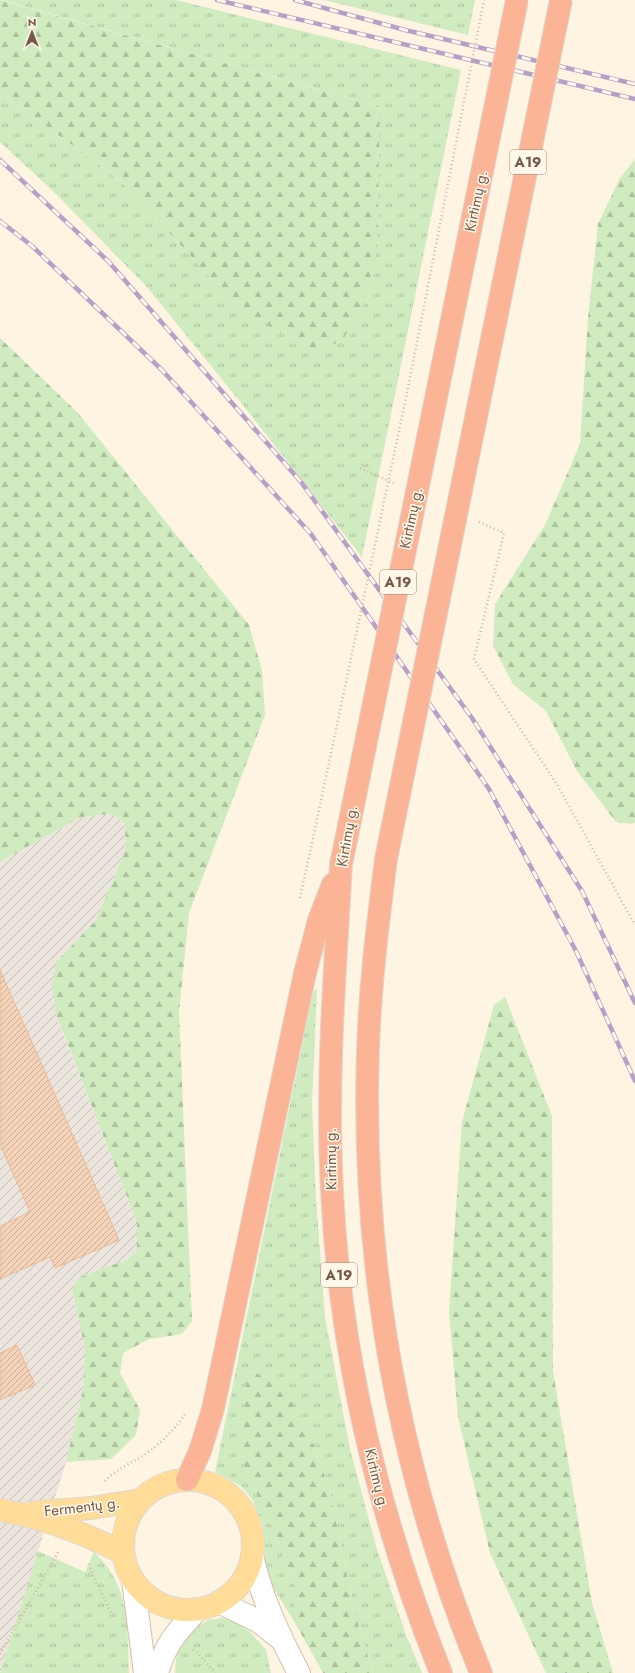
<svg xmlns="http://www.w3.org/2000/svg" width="635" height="1673" font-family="Jost,sans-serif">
	<defs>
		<pattern id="industrial-furrows" width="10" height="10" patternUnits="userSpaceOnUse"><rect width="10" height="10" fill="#ece5dd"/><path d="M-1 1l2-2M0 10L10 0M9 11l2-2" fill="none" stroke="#c4bdb5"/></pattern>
		<pattern id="grass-tufts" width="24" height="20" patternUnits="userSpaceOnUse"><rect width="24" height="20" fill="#d0ebc0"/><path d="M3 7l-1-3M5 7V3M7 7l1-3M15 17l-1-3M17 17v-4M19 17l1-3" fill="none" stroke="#adc19e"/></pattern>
		<pattern id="forest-firs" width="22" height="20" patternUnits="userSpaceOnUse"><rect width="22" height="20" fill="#d0ebc0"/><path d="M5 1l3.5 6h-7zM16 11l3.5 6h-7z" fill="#adc19e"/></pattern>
		<pattern id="building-hatch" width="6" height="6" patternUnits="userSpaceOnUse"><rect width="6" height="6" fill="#f4d3b8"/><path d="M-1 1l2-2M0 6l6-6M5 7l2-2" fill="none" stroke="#caae97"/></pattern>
	</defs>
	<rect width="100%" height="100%" fill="#fdf4e2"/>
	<path fill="url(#industrial-furrows)" d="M111,814L125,823L126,849L96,920L57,961V1018L137,1222V1251L127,1260L79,1277L72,1289L85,1348L83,1390L66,1462L0,1673V862L81,817Z"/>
	<path fill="url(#grass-tufts)" d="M2,0H176L461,70L362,557L246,409L147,287L56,194L0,142V92L122,182L239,308L380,107Z
		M324,0H475L468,35Z
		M317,989L312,1105L316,1200L325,1317L350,1449L376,1546L406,1635L422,1673H373L355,1614L330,1491L314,1446L272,1379L248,1371L251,1482L268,1516L291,1576L295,1607V1623L274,1589L265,1570L263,1525L252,1499L241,1486L215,1472L313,992Z
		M38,1551L85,1572L94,1552C131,1586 127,1626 129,1673H0Z
		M222,1618L241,1624L253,1635L266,1650L271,1673H175L177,1649L196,1628L208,1620Z"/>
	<path fill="url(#forest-firs)" d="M0,0L380,107L377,252L362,307L342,341L314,352L239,308L122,182L0,92Z
		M635,159V822L632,824L616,822L577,771L546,711L513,684L493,646L495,604L545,525L580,444L588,318L598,224L620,178Z
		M0,338L78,413L249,625L262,670L265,715L189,913L179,1012L192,1321L182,1334L149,1339L123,1353L120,1373L140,1410L136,1435L111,1459L66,1462L83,1390L85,1348L72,1289L79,1277L127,1260L137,1251V1222L57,1017L52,984L57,961L96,920L126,849L125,823L111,814L81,817L0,862Z
		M505,997L552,1116L553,1371L592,1603L613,1673H546L490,1553L458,1417L449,1311L462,1122L494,1005Z
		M248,1371L272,1379L288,1394L314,1446L330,1491L355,1614L373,1673H323L295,1623V1607L291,1576L268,1516L251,1482L242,1456L241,1425Z"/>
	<path fill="url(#building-hatch)" stroke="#e8ba98" d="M0,970L119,1240L55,1268L50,1257L0,1279V1226L30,1212L0,1144Z
		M17,1345L35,1385L0,1400V1353Z"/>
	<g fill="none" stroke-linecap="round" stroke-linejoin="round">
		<g stroke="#d1beab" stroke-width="24">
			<path id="minor" d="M252,1555C261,1597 279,1635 299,1673
				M133,1580L145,1673
				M219,1602L258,1621L281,1639
				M157,1673C166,1642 177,1632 198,1609"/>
		</g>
		<g stroke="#ded7d3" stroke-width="24">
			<path id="major" d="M123 1545a65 65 0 1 1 130 0a65 65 0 1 1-130 0Z
				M0,1510C41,1517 86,1534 123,1553
				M29,1513L91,1508L141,1500"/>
		</g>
		<g stroke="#ded7d3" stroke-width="24">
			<path id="highway" d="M344,850L341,864C335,973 326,1082 332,1191C340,1356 380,1520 441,1673
				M386,859C378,922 370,985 368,1050C361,1264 399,1474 481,1673
				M187,1480L200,1451L213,1409L305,973L319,920L333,884"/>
		</g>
		<path stroke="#d9b69c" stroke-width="2.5" stroke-dasharray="1 3" stroke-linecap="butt" d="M360,468L395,484
			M479,522L504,533L474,659L558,786L635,925
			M300,898L312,843
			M105,1481C117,1468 133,1463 147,1453C162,1442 175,1429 185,1414
			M89,1564L93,1576L112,1614
			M193,1650L197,1652L215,1673
			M0,1654L59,1551"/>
		<use href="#minor" stroke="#fff" stroke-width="22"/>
		<use href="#major" stroke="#ffdd98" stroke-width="22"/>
		<use href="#highway" stroke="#fbb596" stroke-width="22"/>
		<g stroke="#b7a0c7" stroke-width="4.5">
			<path id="rail" d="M217,0L635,99
				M295,0L405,30L635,84
				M0,160L108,261L301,482L472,718L582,891L635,1003
				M0,221L32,246L162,370L311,534L489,789L576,951L635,1081"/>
		</g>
		<use href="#rail" stroke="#fff8ea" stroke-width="3" stroke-dasharray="9" stroke-linecap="butt"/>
		<g stroke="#ded7d3" stroke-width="24" stroke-linecap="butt">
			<path id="highway-bridge" d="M344,850L517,0
				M386,859L561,0"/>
		</g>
		<path stroke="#d9b69c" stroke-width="2.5" stroke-dasharray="1 3" stroke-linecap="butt" d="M312,843L407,393L484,0"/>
		<use href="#highway-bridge" stroke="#fbb596" stroke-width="22"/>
	</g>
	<g text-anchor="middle" stroke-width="3" stroke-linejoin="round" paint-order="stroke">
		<g fill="#fff8ea" stroke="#9f8978" stroke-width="1">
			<rect x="510" y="150" width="36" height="24" rx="3"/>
			<rect x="380" y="570" width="36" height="24" rx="3"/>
			<rect x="321" y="1263" width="36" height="24" rx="3"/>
		</g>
		<g font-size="14" font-weight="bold" fill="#765a47">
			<text x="528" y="167">A19</text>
			<text x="398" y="587">A19</text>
			<text x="339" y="1280">A19</text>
		</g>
		<g font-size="15" fill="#765a47" stroke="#fff8ea">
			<text transform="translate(476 201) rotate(-78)" y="5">Kirtimų g.</text>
			<text transform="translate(411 518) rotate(-78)" y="5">Kirtimų g.</text>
			<text transform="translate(347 836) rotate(-80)" y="5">Kirtimų g.</text>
			<text transform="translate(331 1159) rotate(-91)" y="5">Kirtimų g.</text>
			<text transform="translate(377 1479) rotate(76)" y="5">Kirtimų g.</text>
			<text transform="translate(82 1507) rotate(-7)" y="5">Fermentų g.</text>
		</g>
	</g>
	<g transform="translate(32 32)" stroke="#fff8ea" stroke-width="3" paint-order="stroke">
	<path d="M0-3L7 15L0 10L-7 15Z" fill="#765a47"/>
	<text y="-6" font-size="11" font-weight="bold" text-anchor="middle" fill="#765a47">N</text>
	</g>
</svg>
